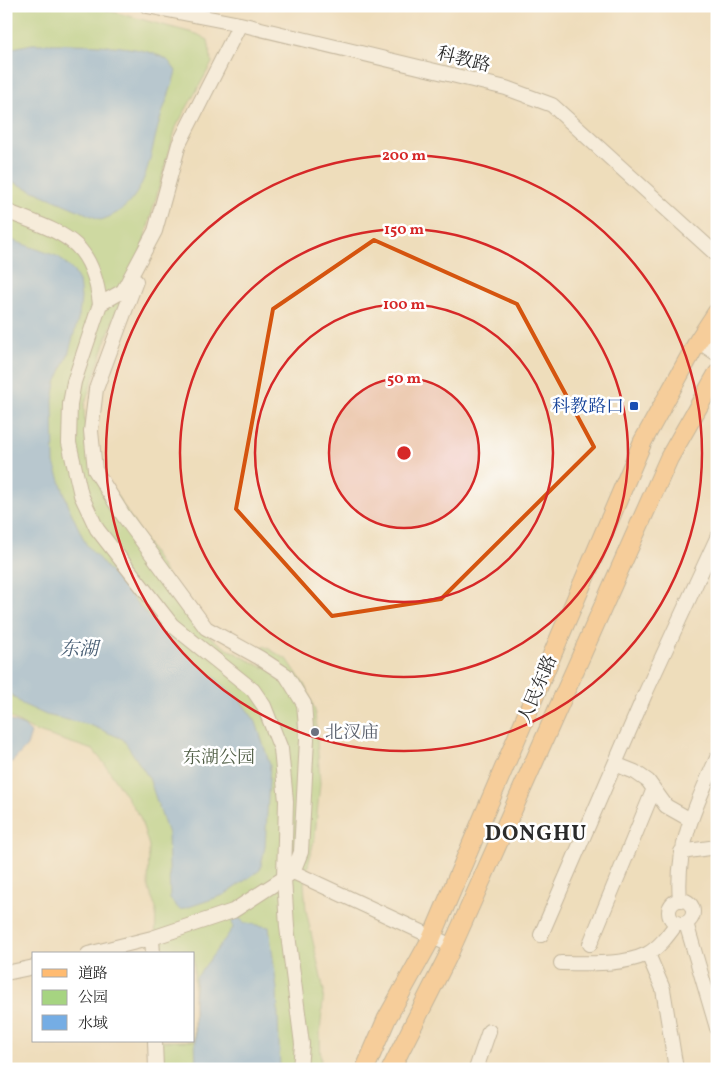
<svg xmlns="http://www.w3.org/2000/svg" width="723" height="1075" font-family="Vollkorn,'Noto Serif SC',serif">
	<rect width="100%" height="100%" fill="#fff"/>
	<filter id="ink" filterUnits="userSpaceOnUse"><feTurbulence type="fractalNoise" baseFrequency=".02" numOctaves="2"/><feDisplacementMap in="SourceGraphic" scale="10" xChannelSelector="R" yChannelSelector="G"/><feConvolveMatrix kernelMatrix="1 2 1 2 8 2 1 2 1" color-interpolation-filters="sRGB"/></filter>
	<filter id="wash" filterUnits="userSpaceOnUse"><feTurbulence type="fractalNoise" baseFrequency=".0096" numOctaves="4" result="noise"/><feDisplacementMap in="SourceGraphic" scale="20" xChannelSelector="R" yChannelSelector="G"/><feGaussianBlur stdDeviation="1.12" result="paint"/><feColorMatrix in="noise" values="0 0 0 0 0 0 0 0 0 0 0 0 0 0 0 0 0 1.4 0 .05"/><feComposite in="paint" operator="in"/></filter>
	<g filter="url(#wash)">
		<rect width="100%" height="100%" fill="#edb"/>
		<path fill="#a6d481" stroke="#688056" d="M6,6H91L197,34L208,40L212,63L176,127L135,273L114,317L84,406L86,447L202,631L226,648L264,668L259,652L264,646L288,660L307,689L315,711L320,783L315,836L304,883L306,910L324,991L320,1032L321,1069H154L156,1041H194V954H155L156,908L148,887L149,846L140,817L104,763L93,750L32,730L6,715Z"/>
		<path fill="#75ade4" stroke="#506c88" d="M32,44C67,44 137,42 166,59C170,62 173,67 176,71C172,89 164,105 159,123C148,162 146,206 101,220L6,179V71L13,48Z
			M6,238L59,257L74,272L79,281L81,298L79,316L68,355L56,383L53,400L54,463L70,510L86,544L161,631L240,700L256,722L270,765L265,847L260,870L224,895L180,910L170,899L168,834L149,778L123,739L90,725L46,715L22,704L6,690Z
			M6,719L24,726L31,733L27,746L12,762L6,761Z
			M236,916L245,923L269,927L277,989L280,1069H196L194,1003L196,978L233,928L232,920Z"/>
	</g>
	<g filter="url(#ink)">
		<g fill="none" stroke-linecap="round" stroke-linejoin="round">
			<g stroke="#8c8473" stroke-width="16">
				<path id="minor" d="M147,6L240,24L506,88L552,105L717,255
					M240,24L179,144L155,231L123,291L100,304L74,382L70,404L69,443L81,495L97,529L172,625L253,690L264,706L281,749L286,801L284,878L287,927L302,1044L300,1069
					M6,211C62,234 92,237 100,304
					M698,341L717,354
					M615,764L635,772L648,781L666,806L689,819
					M681,852L717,847
					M293,872L452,946
					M669 912a12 12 0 1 1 24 0a12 12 0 1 1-24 0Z
					M680,900C675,847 696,805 717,758
					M686,923L717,1028
					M541,935L645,694L717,538
					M152,938L153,954
					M590,944L653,791
					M88,954L152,938L233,911L293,872L301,852L307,739L304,704L286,675L260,658L206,628L123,515L95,470L91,431L96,389L136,281
					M648,954L663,989L676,1069
					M561,963C588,963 621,966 647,954C659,948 669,934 677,923
					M6,973L34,967
					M155,1041L156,1069
					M476,1069L489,1031"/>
			</g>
			<g stroke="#8c8473" stroke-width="20">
				<path id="major" d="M365,1069L387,1018L432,937L643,441L698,341L717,312
					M391,1069L447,958L669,458L717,374"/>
			</g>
			<use href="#minor" stroke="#fff" stroke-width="14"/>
			<use href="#major" stroke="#ffbb71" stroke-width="18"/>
		</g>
	</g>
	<path d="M0 0H723V1075H0ZM374,240L517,304L594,447L441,599L332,616L236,509L273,309Z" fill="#edb" fill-opacity=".55" fill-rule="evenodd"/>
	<path fill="none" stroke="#d5540f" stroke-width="4" stroke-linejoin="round" d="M374,240L517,304L594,447L441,599L332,616L236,509L273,309Z"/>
	<circle cx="404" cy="453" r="75" fill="#d62828" fill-opacity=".12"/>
	<g fill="none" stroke="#d62828" stroke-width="2.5">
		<circle cx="404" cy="453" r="75"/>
		<circle cx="404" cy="453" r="149"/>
		<circle cx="404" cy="453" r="224"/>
		<circle cx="404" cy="453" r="298"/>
	</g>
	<rect fill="#1a4fb4" stroke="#fff" stroke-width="2" x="629" y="401" width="10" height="10" rx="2.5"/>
	<circle fill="#6b7280" stroke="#fff" stroke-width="2" cx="315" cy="732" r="5"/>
	<g text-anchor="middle" stroke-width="5" stroke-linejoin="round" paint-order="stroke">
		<g font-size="18" fill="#2b2b2b" stroke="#fff">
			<text transform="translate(464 59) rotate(14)" y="6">科教路</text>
			<text transform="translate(537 689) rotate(-67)" y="6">人民东路</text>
		</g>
		<g font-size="18" fill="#164399" stroke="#fff" text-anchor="end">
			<text x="624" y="412">科教路口</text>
		</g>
		<g font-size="18" fill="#5b616d" stroke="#fff" text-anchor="start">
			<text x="325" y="738">北汊庙</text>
		</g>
		<g font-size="18" fill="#505e45" stroke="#fff">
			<text x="219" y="763">东湖公园</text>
		</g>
		<g font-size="19" font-style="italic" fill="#495f75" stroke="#fff">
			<text x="79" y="655">东湖</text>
		</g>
		<g font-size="22" font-weight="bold" letter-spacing="1" fill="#2b2b2b" stroke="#fff">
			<text x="536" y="840">DONGHU</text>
		</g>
	</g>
	<circle cx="404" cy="453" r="8" fill="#d62828" stroke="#fff" stroke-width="2.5"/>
	<g font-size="15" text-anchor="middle" font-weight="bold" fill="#d62828" stroke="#fff" stroke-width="5" stroke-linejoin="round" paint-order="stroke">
		<text x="404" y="160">200 m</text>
		<text x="404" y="234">150 m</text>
		<text x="404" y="309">100 m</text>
		<text x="404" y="383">50 m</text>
	</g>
	<rect width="723" height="1075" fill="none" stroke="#fff" stroke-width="25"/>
	<rect x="32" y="952" width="162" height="90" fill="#ffffff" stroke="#aaaaaa"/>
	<rect x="42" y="969" width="25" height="8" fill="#ffbb71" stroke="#aaaaaa"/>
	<text x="78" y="978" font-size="15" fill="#2b2b2b">道路</text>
	<rect x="42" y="990" width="25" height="15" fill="#a6d481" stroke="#aaaaaa"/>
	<text x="78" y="1002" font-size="15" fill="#2b2b2b">公园</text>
	<rect x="42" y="1015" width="25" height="15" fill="#75ade4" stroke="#aaaaaa"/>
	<text x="78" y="1028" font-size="15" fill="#2b2b2b">水域</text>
</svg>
